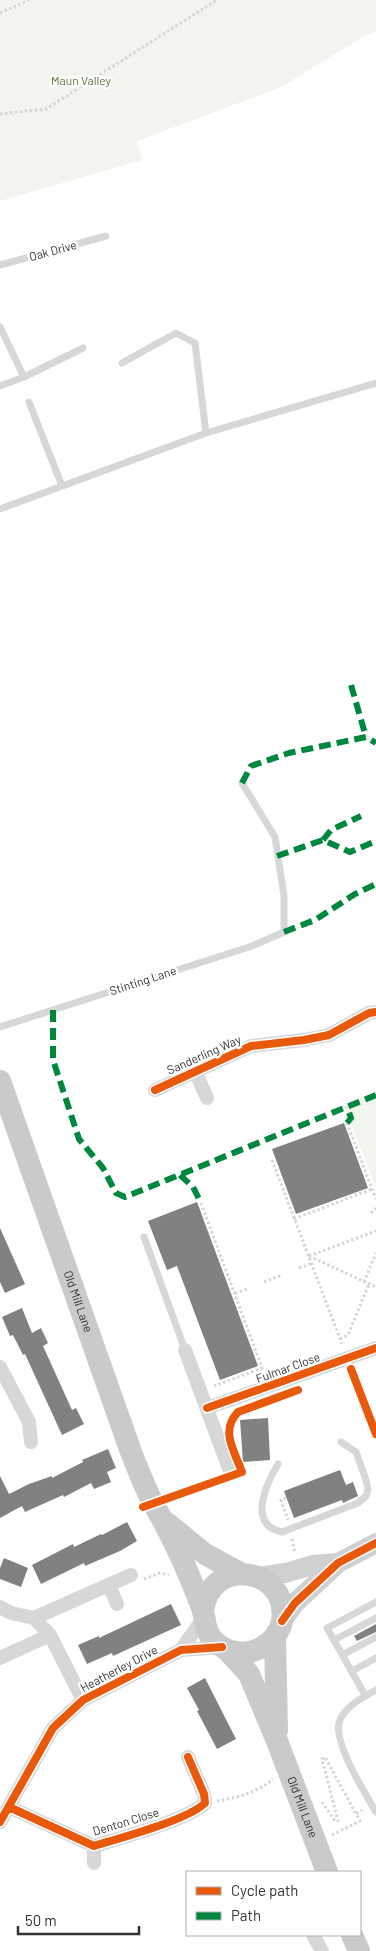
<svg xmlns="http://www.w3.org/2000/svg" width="376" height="1951" font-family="Barlow,sans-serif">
	<rect width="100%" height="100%" fill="#fff"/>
	<path fill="#f1f5ed" d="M0,0H376V31L370,33L279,88L137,141L142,160L0,201Z
		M376,1091V1188L344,1105Z"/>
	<path fill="#818181" d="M344,1123L368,1188L296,1214L272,1149Z
		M197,1202L258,1366L220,1380L177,1266L167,1270L148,1221Z
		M0,1228L25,1284L5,1293L0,1282Z
		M22,1308L32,1333L41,1328L48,1343L43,1346L72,1410L76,1408L84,1424L62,1435L25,1354L23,1355L13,1335L10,1336L2,1317Z
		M268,1418L270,1460L243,1462L240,1420Z
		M108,1449L116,1468L107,1472L111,1482L94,1489L91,1483L64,1497L63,1495L25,1512L22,1506L0,1518V1476L9,1494L29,1484L52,1476V1478L83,1462L82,1460Z
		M340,1470L346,1485L353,1482L358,1496L343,1503L342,1500L294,1518L284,1491Z
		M127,1522L137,1541L120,1551L85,1566L84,1563L41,1584L32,1565L73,1544L74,1547L101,1534L102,1535Z
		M4,1558L28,1568L21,1587L0,1579V1568Z
		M171,1604L181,1625L113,1656L112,1653L87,1664L78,1645L99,1636V1638Z
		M376,1624V1632L357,1641L354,1636Z
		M205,1678L236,1739L217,1749L197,1711L199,1710L187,1688Z"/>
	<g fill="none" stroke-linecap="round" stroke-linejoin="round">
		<path stroke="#d6d6d6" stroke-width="3" stroke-dasharray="2.5 2.5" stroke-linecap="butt" d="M0,13L29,0
			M0,114L46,109L217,0
			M347,1123L376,1199
			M272,1160L342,1344
			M201,1203L262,1368L214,1386
			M371,1213L376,1208
			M294,1219L372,1189
			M309,1256L376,1287
			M309,1256L376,1231
			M299,1268L311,1264
			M264,1282L282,1275
			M364,1282L376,1253
			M235,1293L247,1289
			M340,1339L348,1335L369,1284
			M286,1498L281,1500L288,1520
			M292,1539L295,1553
			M144,1579L160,1573L169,1575
			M217,1801C236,1798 259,1792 273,1779
			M322,1802L335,1821H338L322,1759L325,1757L356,1814
			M332,1835L360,1821L356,1814L362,1810"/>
		<path stroke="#d7d7d7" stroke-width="7" d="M0,265L106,236
			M0,327L24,377L83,348
			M122,363L176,333L195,343L206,433
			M0,386L24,377
			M29,402L62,486
			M0,509L206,433L376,383
			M0,1027L252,946L284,932V896L275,837L242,783
			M144,1237L185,1350
			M278,1464C266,1484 247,1525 282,1532L358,1503L366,1496L368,1489L366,1480L356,1452L341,1442
			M334,1640L376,1618
			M342,1655L376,1637
			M352,1671L376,1658
			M376,1690C363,1697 343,1707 339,1723C334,1744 365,1793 376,1812
			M365,1695L327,1628L376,1602"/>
		<path stroke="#d7d7d7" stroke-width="14" d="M195,1071L207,1098
			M155,1090L251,1046L304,1040L329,1035L369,1013L376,1012
			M185,1350L230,1471
			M0,1367L29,1422L31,1442
			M207,1408L376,1348
			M109,1585L117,1604
			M0,1607L11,1613L34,1618L50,1635L83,1700
			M34,1618L131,1575
			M181,1650L204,1617
			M0,1658L50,1635
			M9,1807L94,1846C120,1838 188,1820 205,1803L204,1794L188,1757
			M0,1822L53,1728L83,1700L181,1650L222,1647
			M94,1863V1846
			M313,1935L322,1951"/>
		<path stroke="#d0d0d0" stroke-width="20" d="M259,1577L285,1573L313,1565L338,1563
			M282,1621L295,1603L338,1563L376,1543"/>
		<g stroke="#cacaca" stroke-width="22">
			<path id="s1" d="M0,1081L131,1452C138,1470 145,1488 154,1505C173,1537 189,1573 202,1608C206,1620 204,1630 213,1640C226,1653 246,1657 262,1647C272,1642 280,1632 282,1621C290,1567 210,1555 203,1611"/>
			<path d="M167,1523L205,1554L242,1574"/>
			<path d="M275,1636L277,1730"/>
			<path id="s2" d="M227,1650L249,1674L277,1741L327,1872"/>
			<path d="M352,1935L359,1951"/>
		</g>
		<path stroke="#00873e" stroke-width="6" stroke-dasharray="12 6" stroke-linecap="butt" d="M351,685L366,737
			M242,783L251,766L289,753L366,737L376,743
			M323,840L331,830L361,816
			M277,856L323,840L350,852L376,841
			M284,932L315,920L355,894L376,884
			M53,1010V1060L79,1139L103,1168L116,1193L125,1197L376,1095
			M347,1123L351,1118L347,1107
			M180,1175L193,1187L201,1203"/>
		<g stroke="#fff" stroke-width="11">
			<path id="cycleway" d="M155,1090L251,1046L304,1040L329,1035L369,1013L376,1012
				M351,1369L376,1434
				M207,1408L376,1348
				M143,1507L242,1472C234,1450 220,1431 238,1412L298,1390
				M282,1621L295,1603L338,1563L376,1543
				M9,1807L94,1846C120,1838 188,1820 205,1803L204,1794L188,1757
				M0,1822L53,1728L83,1700L181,1650L222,1647"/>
		</g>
		<use href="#cycleway" stroke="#e8590c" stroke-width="8"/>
	</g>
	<g text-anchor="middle" stroke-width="5" stroke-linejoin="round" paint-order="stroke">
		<g font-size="12" fill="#56703f" stroke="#fff">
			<text x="81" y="85">Maun Valley</text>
		</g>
		<g font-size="12" fill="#333" stroke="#fff">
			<text transform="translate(53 251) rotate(-15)" y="4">Oak Drive</text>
			<text transform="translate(143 981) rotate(-18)" y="4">Stinting Lane</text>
			<text transform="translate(204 1055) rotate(-24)" y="4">Sanderling Way</text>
			<text dy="4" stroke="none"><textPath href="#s1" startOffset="234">Old Mill Lane</textPath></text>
			<text transform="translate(288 1368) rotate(-20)" y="4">Fulmar Close</text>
			<text transform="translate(119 1669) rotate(-28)" y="4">Heatherley Drive</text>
			<text dy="4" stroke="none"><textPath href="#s2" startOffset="176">Old Mill Lane</textPath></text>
			<text transform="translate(126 1822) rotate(-17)" y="4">Denton Close</text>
		</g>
	</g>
	<rect x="186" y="1871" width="175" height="65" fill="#ffffff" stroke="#adadad"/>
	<rect x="196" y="1887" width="25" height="8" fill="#e8590c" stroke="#adadad"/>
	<text x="231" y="1896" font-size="15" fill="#333333">Cycle path</text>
	<rect x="196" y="1912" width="25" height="8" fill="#00873e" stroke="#adadad"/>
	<text x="231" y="1921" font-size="15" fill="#333333">Path</text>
	<path d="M18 1926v8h121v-8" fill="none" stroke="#333333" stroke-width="2.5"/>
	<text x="25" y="1926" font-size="15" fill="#333333" stroke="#ffffff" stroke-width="4" paint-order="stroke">50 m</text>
</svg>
